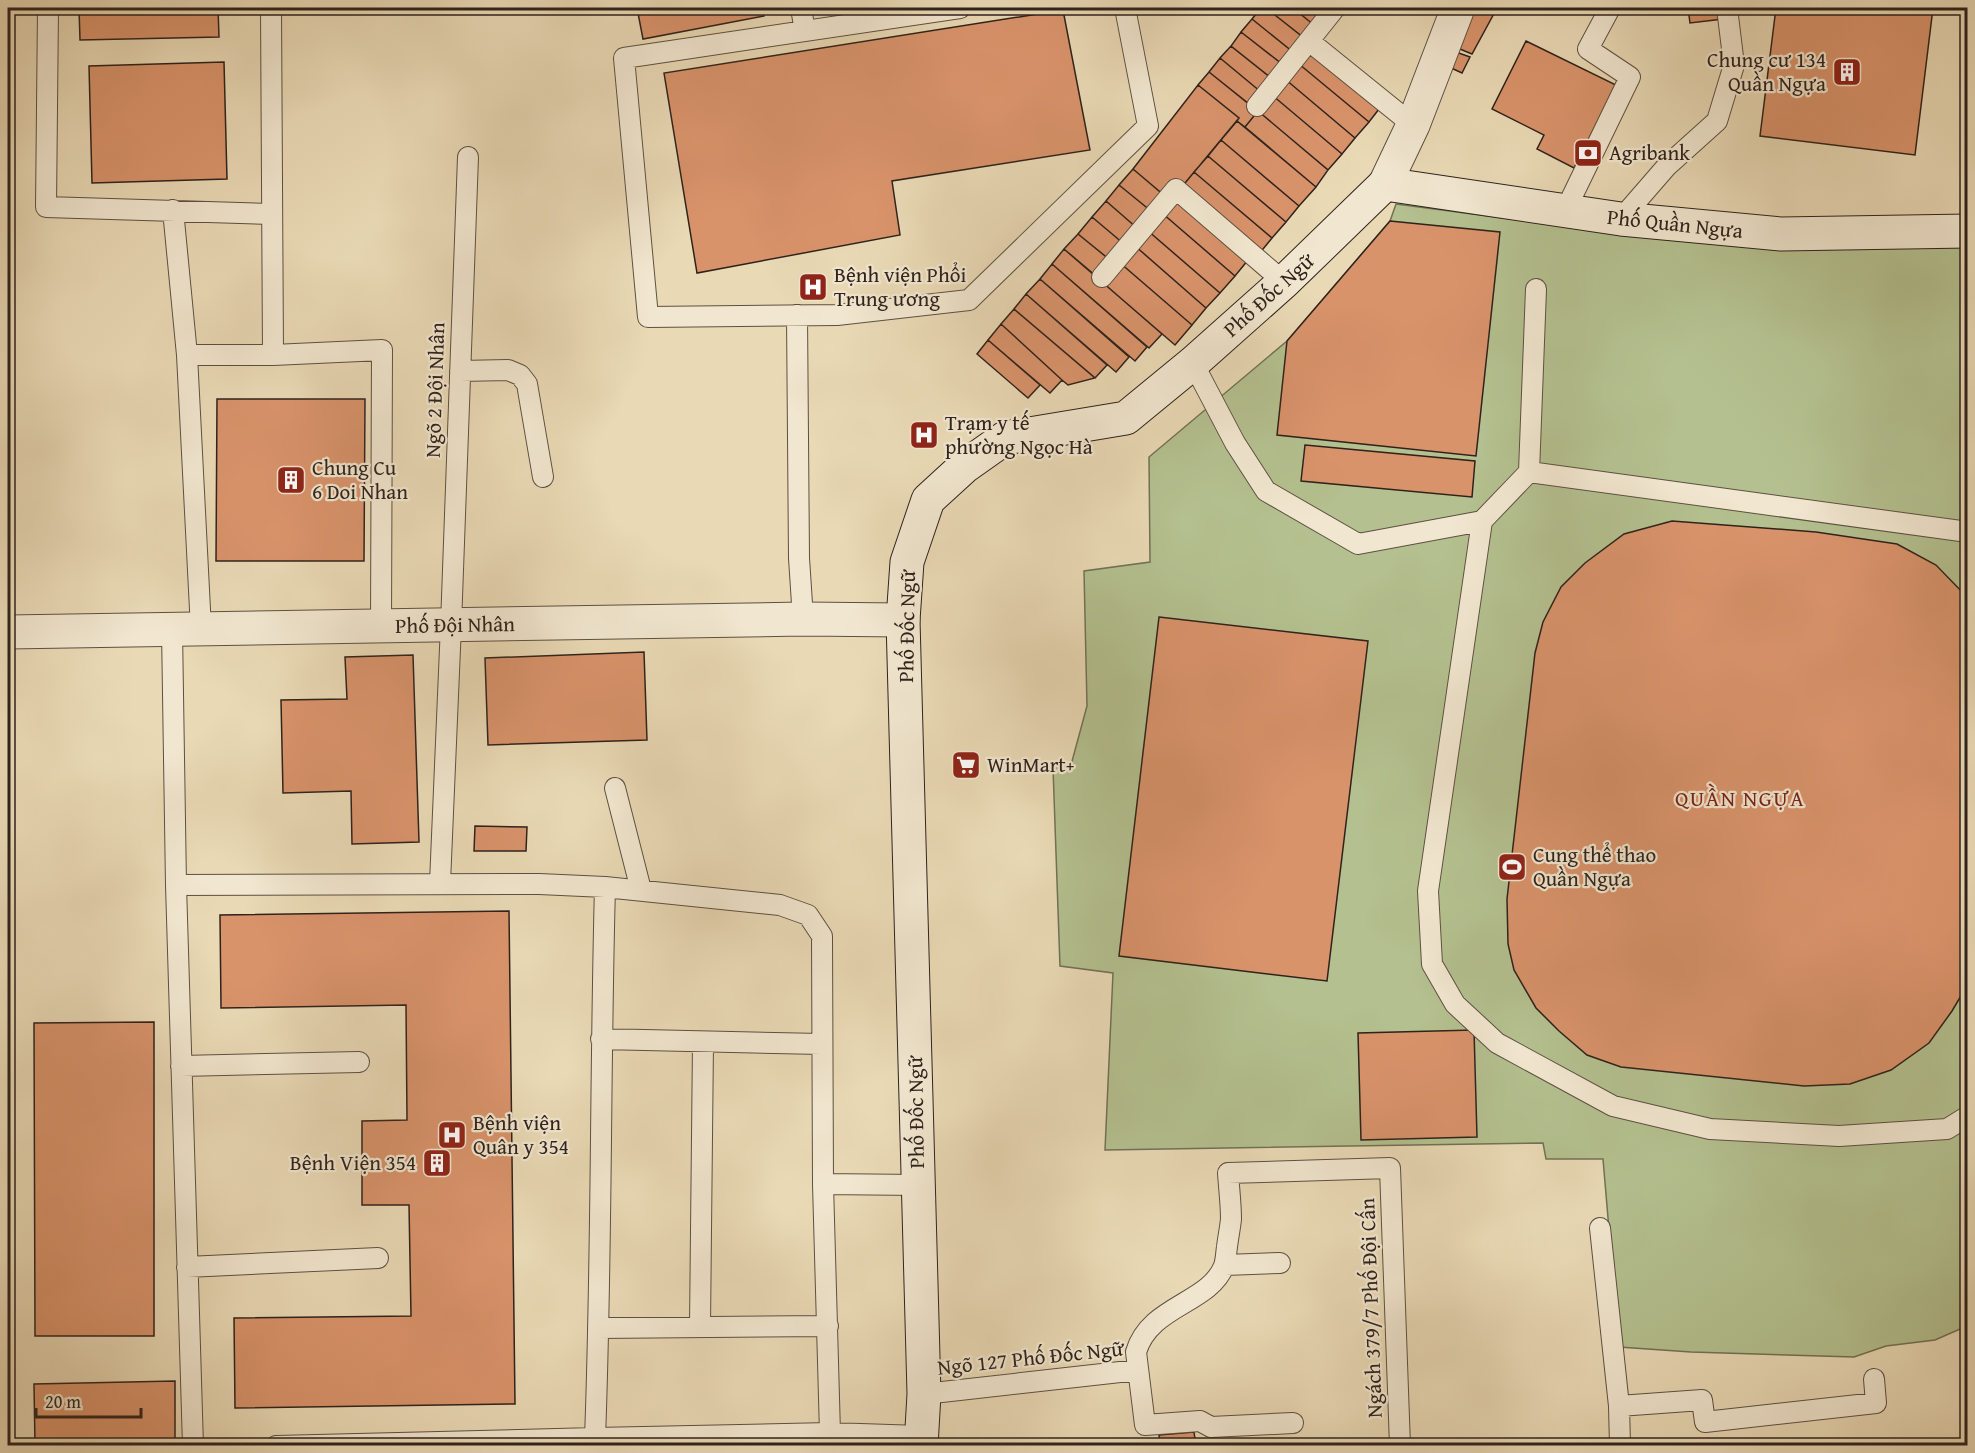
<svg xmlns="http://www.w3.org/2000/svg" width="1975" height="1453" font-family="'Gentium Book Plus',serif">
	<rect width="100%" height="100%" fill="#e9d9b5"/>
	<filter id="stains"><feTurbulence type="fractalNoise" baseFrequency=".00333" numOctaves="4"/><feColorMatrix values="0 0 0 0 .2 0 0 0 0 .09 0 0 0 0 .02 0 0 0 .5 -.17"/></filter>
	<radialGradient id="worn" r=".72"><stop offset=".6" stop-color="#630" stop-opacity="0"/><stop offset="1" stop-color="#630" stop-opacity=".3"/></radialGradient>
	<path fill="#b4c08f" stroke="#717156" stroke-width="1.5" d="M1396,204L1587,229L1967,245V1326L1935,1340L1886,1346L1854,1357L1691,1352L1619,1347L1603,1159H1546L1543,1143L1105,1150L1113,973L1060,966L1053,768L1071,765L1087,706L1084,571L1150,562L1149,457L1287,341L1390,221Z"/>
	<path fill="#d9936b" stroke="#2e221c" stroke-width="1.5" d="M79,8H218L219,37L80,40Z
		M637,8H762L764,16L643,39Z
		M1261,8H1266L1304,38L1293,52L1252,19Z
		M1266,8H1293L1314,25L1304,38Z
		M1293,8H1320L1326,12L1314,25Z
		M1471,8H1497L1472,54L1455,47Z
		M1688,8H1721L1723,19L1690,23Z
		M1776,8H1933L1915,155L1760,136Z
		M1063,10L1090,150L892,181L900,235L697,273L664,73Z
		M1252,19L1293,52L1282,64L1241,32Z
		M1241,32L1282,64L1271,78L1231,46Z
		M1526,41L1616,85L1574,168L1537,149L1544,135L1492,109Z
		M1231,46L1271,78L1261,92L1220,58Z
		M1310,51L1379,109L1369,122L1299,64Z
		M1453,51L1470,57L1462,73L1447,66Z
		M1220,58L1261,92L1250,105L1209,72Z
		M224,62L227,179L92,183L89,66Z
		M1299,64L1369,122L1355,138L1285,79Z
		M1209,72L1258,111L1245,127L1237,121L1239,118L1198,85Z
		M1285,79L1355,138L1342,154L1272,95Z
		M1198,85L1239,118L1181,188L1165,196L1133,169Z
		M1272,95L1342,154L1328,170L1258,111Z
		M1258,111L1328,170L1316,187L1245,127Z
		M1237,121L1316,187L1299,206L1221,140Z
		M1221,140L1299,206L1286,222L1208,156Z
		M1208,156L1286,222L1272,238L1194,172Z
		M1133,169L1165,196L1151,211L1119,185Z
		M1194,172L1272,238L1259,254L1181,188Z
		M1119,185L1151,211L1137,228L1106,201Z
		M1176,198L1248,260L1235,276L1162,213Z
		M1106,201L1137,228L1124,244L1092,217Z
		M1162,213L1235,276L1220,293L1147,230Z
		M1092,217L1124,244L1110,260L1078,234Z
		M1390,221L1500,232L1476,456L1277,435L1287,341Z
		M1147,230L1220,293L1206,308L1134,245Z
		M1078,234L1110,260L1096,276L1064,249Z
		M1134,245L1206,308L1192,325L1119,262Z
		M1064,249L1162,334L1149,348L1052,264Z
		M1119,262L1192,325L1175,345L1102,282Z
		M1052,264L1147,347L1135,361L1040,279Z
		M1040,279L1129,357L1116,372L1026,294Z
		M1026,294L1107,365L1095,378L1014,309Z
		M1014,309L1095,378L1068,385L1062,380L1001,324Z
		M1001,324L1062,380L1050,393L988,340Z
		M988,340L1040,385L1028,398L977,354Z
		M217,399H365L364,561H216Z
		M1305,445L1475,461L1472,497L1301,481Z
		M1672,521L1816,532L1897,544L1936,565L1968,598V984L1952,1011L1929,1043L1891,1070L1850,1084L1804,1086L1621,1067L1587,1055L1559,1031L1536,1008L1514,970L1508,944L1507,899L1535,653L1543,622L1561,587L1585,563L1624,534Z
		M1159,617L1368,641L1327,981L1119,956Z
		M644,652L647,740L488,745L485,658Z
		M413,655L419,842L352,844L351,791L283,793L281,700L347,699L345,657Z
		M475,826L527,827L526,851H474Z
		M509,911L515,1404L235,1408L234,1318L411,1316L409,1205H362V1121L407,1120L406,1005L221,1008L220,915Z
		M154,1022V1336H35L34,1023Z
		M1474,1030L1477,1137L1361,1140L1358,1033Z
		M175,1381V1446H35L34,1384Z
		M1194,1432L1196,1446H1160L1159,1435Z"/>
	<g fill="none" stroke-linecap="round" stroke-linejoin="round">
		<g stroke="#5d5042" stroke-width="22">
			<path id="lane" d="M48,8L46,207L272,214
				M271,8L273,355
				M801,8L805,31
				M960,8L624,58L648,317L837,315L969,300L1148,126L1125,8
				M1309,41L1413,125
				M1257,106L1335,8
				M173,210L187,355L201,629
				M1565,211L1630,77L1588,49L1610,8
				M1621,219L1667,166L1717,121L1734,65L1727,8
				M1102,277L1176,189L1284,282
				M797,315L799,558L803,619
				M187,355H273L382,350L381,626
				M1193,363L1235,443L1266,491L1358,544L1482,521L1529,472L1968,532
				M460,371L508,370L520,375L527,384L543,477
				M1529,472L1536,289
				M1482,521L1428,891L1432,964L1455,1004L1497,1043L1613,1106L1710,1129L1839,1136L1947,1129L1968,1116
				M172,630L176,885L193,1446
				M615,788L641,890
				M440,883L451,625L468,157
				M176,885L539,884L605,887C600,1070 602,1254 595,1438L276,1446
				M601,1039L821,1044
				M181,1066L359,1062
				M823,1184L918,1185
				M1600,1228L1619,1406L1620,1446
				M1225,1265L1280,1263
				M187,1267L378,1258
				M700,1326L703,1042
				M599,1328L828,1326
				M924,1394L1138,1370
				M1619,1406L1702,1400L1705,1422L1876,1403L1874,1379
				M1293,1423L1211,1427L1200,1421L1145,1425L1136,1352C1150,1305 1209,1304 1224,1266C1226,1260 1226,1253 1227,1247C1228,1238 1230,1229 1231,1219C1231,1204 1229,1188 1228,1173L1390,1168L1400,1446
				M830,1433L920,1436
				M595,1438L830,1433L823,1184L822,936L808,915L780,905L605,887"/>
		</g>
		<g stroke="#5d5042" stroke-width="35">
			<path id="street" d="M1385,184L1413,125L1458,8
				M8,632L803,619L903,620"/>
		</g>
		<g stroke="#2e221c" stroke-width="35">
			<path id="secondary" d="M921,1446L924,1394L903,620L907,562L928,500L964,467L1005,438L1126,418L1193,363L1284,282L1385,184L1621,219L1781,234L1968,231"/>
		</g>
		<use href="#lane" stroke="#f1e6cf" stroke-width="20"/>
		<use href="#street" stroke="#f1e6cf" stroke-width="33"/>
		<use href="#secondary" stroke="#f1e6cf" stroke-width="33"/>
	</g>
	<defs>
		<g id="building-square" transform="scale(1.5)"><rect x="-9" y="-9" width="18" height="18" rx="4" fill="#8f2418" stroke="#f1e6cf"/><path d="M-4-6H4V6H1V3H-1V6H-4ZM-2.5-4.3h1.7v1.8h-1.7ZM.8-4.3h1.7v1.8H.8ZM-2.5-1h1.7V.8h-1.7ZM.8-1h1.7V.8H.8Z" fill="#fff"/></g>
		<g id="bank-square" transform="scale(1.5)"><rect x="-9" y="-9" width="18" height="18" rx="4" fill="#8f2418" stroke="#f1e6cf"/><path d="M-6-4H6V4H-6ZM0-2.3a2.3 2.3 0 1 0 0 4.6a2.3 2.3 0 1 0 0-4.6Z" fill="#fff"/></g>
		<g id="hospital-square" transform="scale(1.5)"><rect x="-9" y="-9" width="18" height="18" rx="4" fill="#8f2418" stroke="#f1e6cf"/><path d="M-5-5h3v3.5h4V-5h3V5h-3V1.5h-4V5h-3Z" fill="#fff"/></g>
		<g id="supermarket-square" transform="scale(1.5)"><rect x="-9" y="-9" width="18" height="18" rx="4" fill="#8f2418" stroke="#f1e6cf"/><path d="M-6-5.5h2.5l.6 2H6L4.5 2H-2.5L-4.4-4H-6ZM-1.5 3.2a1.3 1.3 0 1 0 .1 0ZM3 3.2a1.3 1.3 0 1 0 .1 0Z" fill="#fff"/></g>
		<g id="stadium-square" transform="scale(1.5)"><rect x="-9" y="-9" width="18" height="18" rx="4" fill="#8f2418" stroke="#f1e6cf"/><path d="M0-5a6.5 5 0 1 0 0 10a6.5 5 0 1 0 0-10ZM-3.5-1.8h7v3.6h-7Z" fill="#fff"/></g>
	</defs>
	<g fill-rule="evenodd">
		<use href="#building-square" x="1847" y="72"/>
		<use href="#bank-square" x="1588" y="153"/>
		<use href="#hospital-square" x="813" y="287"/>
		<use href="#hospital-square" x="924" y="435"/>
		<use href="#building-square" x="291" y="480"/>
		<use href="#supermarket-square" x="966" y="765"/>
		<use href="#stadium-square" x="1512" y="867"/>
		<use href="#hospital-square" x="452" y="1135"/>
		<use href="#building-square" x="437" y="1163"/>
	</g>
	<g text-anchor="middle" stroke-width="4.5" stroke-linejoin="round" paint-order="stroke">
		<g font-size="21" fill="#2e221c" stroke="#f1e6cf" text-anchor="start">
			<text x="1826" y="67" text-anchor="end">Chung cư 134<tspan x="1826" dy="24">Quần Ngựa</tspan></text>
			<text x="1609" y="160">Agribank</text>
			<text x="834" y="282">Bệnh viện Phổi<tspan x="834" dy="24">Trung ương</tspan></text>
			<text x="945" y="430">Trạm y tế<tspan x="945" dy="24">phường Ngọc Hà</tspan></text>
			<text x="312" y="475">Chung Cu<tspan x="312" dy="24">6 Doi Nhan</tspan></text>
			<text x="987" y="772">WinMart+</text>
			<text x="1533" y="862">Cung thể thao<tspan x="1533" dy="24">Quần Ngựa</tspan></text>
			<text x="473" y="1130">Bệnh viện<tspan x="473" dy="24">Quân y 354</tspan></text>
			<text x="416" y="1170" text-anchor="end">Bệnh Viện 354</text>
		</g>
		<g font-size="21" fill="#2e221c" stroke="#f1e6cf">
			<text transform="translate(1675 224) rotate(6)" y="7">Phố Quần Ngựa</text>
			<text transform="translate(1269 295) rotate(-42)" y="7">Phố Đốc Ngữ</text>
			<text transform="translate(435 390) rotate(-88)" y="7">Ngõ 2 Đội Nhân</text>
			<text transform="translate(455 625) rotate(-1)" y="7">Phố Đội Nhân</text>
			<text transform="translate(907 626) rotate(-89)" y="7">Phố Đốc Ngữ</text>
			<text transform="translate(916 1112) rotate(-91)" y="7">Phố Đốc Ngữ</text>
			<text transform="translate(1371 1308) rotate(-92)" y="7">Ngách 379/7 Phố Đội Cấn</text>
			<text transform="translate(1031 1358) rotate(-6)" y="7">Ngõ 127 Phố Đốc Ngữ</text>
		</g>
		<g font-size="22" letter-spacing="1.5" fill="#7a1f14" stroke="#f1e6cf">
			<text x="1740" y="806">QUẦN NGỰA</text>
		</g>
	</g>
	<rect width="1975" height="1453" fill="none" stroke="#e9d9b5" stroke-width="30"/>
	<rect x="9" y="9" width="1957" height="1435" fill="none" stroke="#2e221c" stroke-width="3"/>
	<rect x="15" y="15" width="1945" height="1423" fill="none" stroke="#2e221c" stroke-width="1.5"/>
	<path d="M36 1408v9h105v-9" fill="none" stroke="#2e221c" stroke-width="3"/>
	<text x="45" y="1408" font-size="18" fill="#2e221c" stroke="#f1e6cf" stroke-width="4.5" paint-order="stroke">20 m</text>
	<rect width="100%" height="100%" filter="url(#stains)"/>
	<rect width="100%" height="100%" fill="url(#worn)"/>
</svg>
